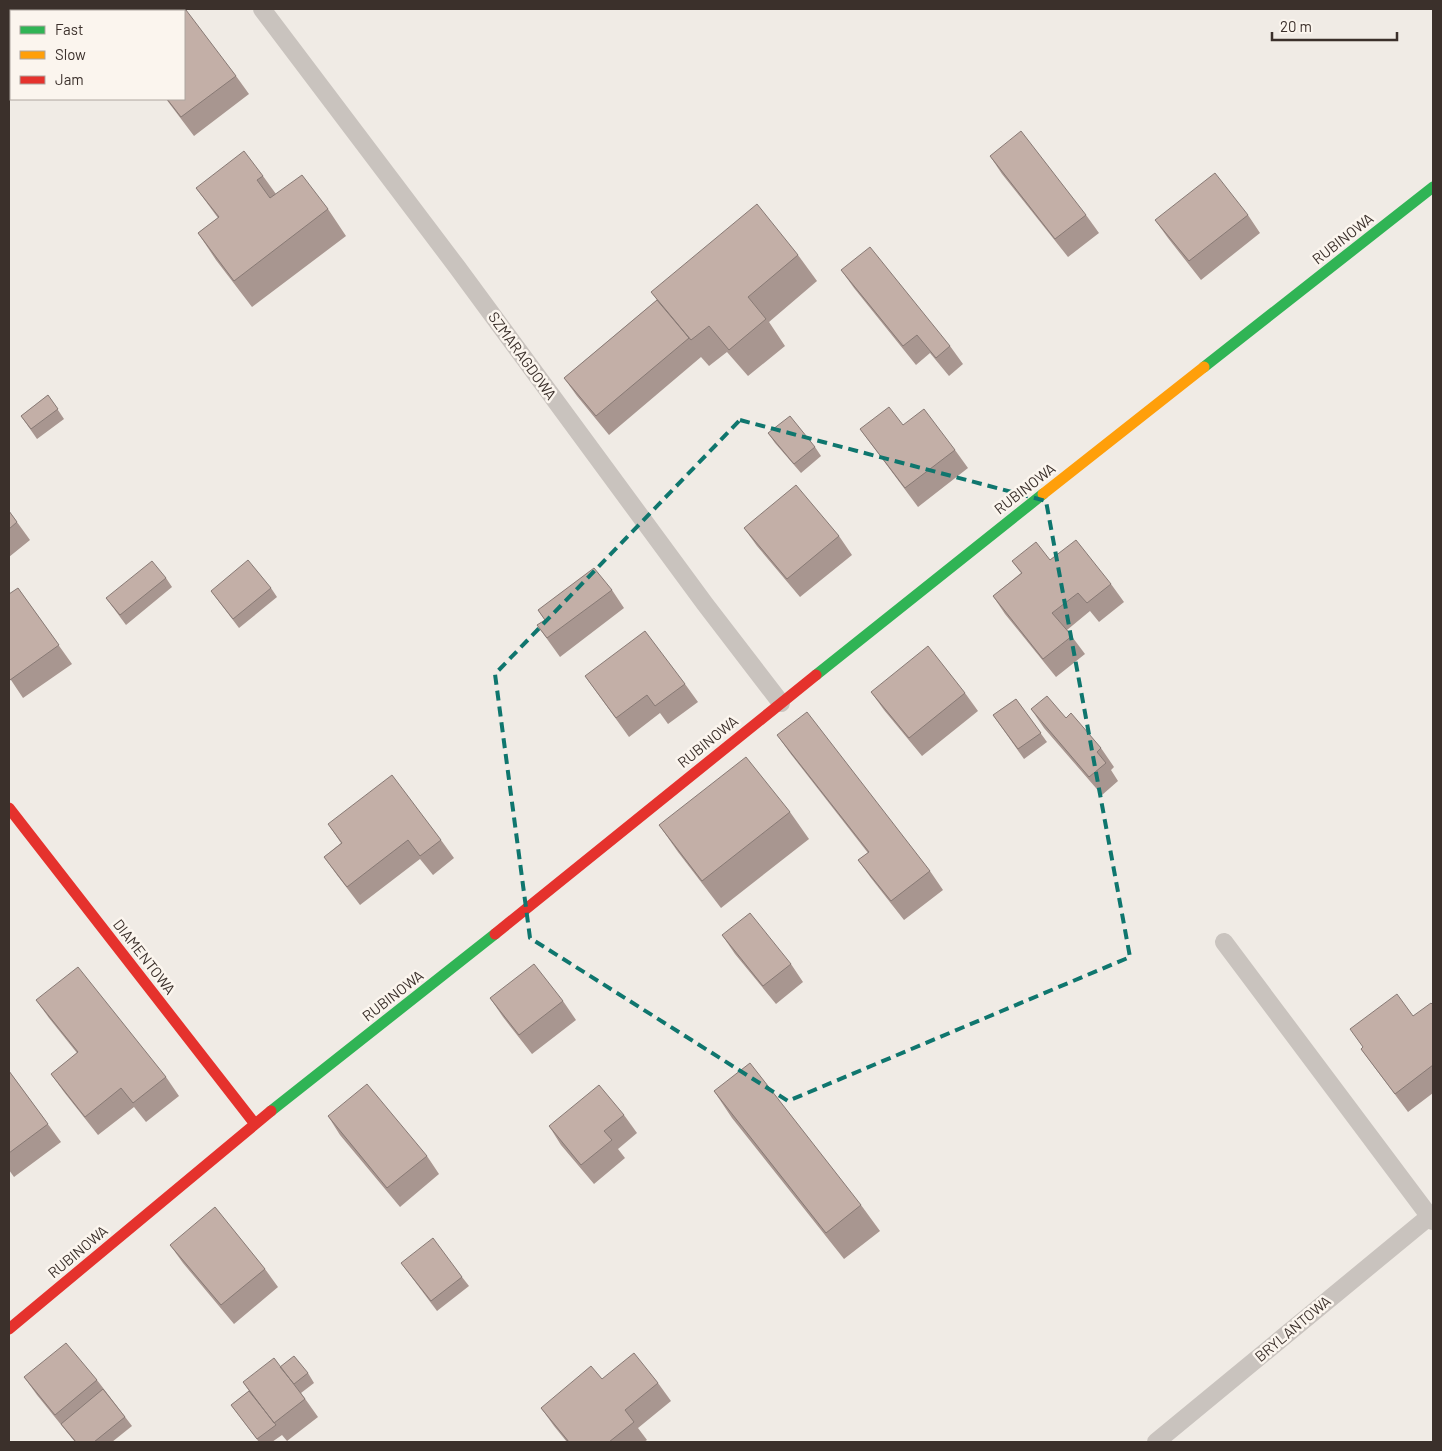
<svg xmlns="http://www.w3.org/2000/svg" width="1442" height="1451" font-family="Barlow,sans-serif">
	<rect width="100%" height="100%" fill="#f0ebe5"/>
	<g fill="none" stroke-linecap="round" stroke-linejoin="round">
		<path stroke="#c9c3be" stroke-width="18" d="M262,9L457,267L705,604L781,703
			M1224,942L1433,1221
			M1156,1442L1430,1216"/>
		<path stroke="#30b455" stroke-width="11" d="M1204,367L1433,187
			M816,675L1043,494
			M271,1111L495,934"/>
		<path stroke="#ff9f0a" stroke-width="11" d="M1043,494L1204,367"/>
		<path stroke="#e5322d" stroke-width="11" d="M9,808L255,1124
			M495,934L816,675
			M9,1329L271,1111"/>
	</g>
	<path fill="#a89690" d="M236,76L249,94L194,136L166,99H184Z
		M990,156L1086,215L1099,233L1068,257L1002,174Z
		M263,176L276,194L328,209L346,236L252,307L216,260L198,233L218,218L196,188Z
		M1248,215L1260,233L1201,280L1168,238L1155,220Z
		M798,255L817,281L769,322L785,346L748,376L727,352L709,366L701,357L609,435L577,396L564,378L657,300L651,292Z
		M841,270L950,346L963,364L949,376L930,353L916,365L854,288Z
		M48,395L64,419L37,439L21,416Z
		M860,429L955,450L968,468L918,507Z
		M768,433L815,447L821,456L801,473L775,443Z
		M9,511L30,540L9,557Z
		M744,528L839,536L852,555L800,597L757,546Z
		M1050,560L1111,584L1124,602L1099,622L1090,611L1067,630L1085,654L1056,677L1005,614L993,596L1021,573L1012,561Z
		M166,578L172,587L126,625L106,598Z
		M18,588L72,664L23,698L9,677Z
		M271,588L277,597L239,628L211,591Z
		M612,590L624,608L560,657L537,625L545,620L538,610Z
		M585,676L685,684L698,702L668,724L660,713L629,737Z
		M871,692L965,693L978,711L922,756L884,710Z
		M1016,699L1047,742L1024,759L993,715Z
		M1031,709L1066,718L1101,748L1114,767L1111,770L1118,781L1102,795L1044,728Z
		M777,735L930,871L943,890L904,920L871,878L858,860L868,853L790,753Z
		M790,812L809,839L721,908L678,852L659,825Z
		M328,824L441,840L454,858L433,875L420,859L360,905L337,875L324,857L341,843Z
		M722,935L791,964L803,982L776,1004L735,954Z
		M490,998L563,1001L576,1020L532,1054L503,1017Z
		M36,1000L166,1077L179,1096L146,1122L134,1107L98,1135L64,1092L51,1074L77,1053L49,1018Z
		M1433,1005V1093L1408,1112L1361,1049L1413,1016Z
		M9,1071L61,1142L14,1177L9,1170Z
		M714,1091L861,1205L880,1231L844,1259L732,1118Z
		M624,1115L637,1133L618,1149L625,1158L594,1184L561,1145L549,1126Z
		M328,1116L427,1156L439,1174L400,1207L340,1135Z
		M170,1245L265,1269L278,1287L234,1324L183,1263Z
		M401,1263L462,1277L469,1286L437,1311Z
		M280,1367L308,1373L314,1383L301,1393L318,1417L287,1441L282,1435L272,1442H259L231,1405L249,1391L243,1382Z
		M24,1377L97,1380L132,1426L112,1442H75L37,1395Z
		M602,1379L658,1383L671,1401L638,1428L647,1440L644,1442H567L554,1426L541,1408Z"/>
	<path fill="#c3afa7" stroke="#887a75" d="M186,10L236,76L181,117L167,99H184V11Z
		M1021,131L1086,215L1055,239L990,156Z
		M244,151L263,176L257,180L270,198L302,175L328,209L234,281L198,233L219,217L196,188Z
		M1215,173L1248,215L1189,261L1155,220Z
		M757,204L798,255L748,297L766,319L729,350L709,326L691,340L651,292Z
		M870,247L950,346L936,358L917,335L903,346L841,270Z
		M657,300L689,338L596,416L564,378Z
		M48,395L58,409L31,429L21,416Z
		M889,407L903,425L924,409L955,450L905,488L860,429Z
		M790,416L815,447L794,464L768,433Z
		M796,485L839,536L787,579L744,528Z
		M9,511L17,522L9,529Z
		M1076,540L1111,584L1087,603L1078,593L1052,613L1072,636L1043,659L993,596L1022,573L1012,561L1036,542L1050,560Z
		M248,560L271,588L233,619L211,591Z
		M152,561L166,578L120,615L106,598Z
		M594,568L612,590L547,638L537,625L545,620L538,610Z
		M18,588L59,645L10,680L9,677V594Z
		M645,631L685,684L655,706L647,695L616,718L585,676Z
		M928,646L965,693L909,738L871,692Z
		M1047,696L1066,718L1071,713L1101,748L1097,752L1106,763L1089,777L1031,709Z
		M1016,699L1041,733L1018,749L993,715Z
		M807,712L930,871L891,901L858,860L869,852L777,735Z
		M746,757L790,812L702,881L659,825Z
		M392,775L441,840L420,856L408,840L347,887L324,857L342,843L328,824Z
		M750,913L791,964L763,986L722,935Z
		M534,964L563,1001L519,1035L490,998Z
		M78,967L166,1077L133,1103L121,1088L85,1117L51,1074L78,1052L36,1000Z
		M1397,994L1413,1016L1431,1003L1433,1005V1065L1395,1094L1361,1049L1363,1047L1350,1029Z
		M750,1063L861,1205L826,1233L714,1091Z
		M9,1071L48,1124L9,1153Z
		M367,1084L427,1156L387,1188L328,1116Z
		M599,1085L624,1115L604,1131L612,1140L581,1165L549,1126Z
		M215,1207L265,1269L221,1305L170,1245Z
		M433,1238L462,1277L431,1301L401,1263Z
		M66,1343L97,1380L55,1415L24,1377Z
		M634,1353L658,1383L625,1410L634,1422L609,1442H569L541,1408L591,1366L602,1379Z
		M294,1356L308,1373L294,1384L280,1367Z
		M274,1358L305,1399L274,1423L243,1382Z
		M103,1389L125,1417L94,1442H76L61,1424Z
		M249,1391L276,1425L257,1439L231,1405Z"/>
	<path fill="none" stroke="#0f766e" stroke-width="4" stroke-dasharray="10 6" stroke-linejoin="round" d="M740,420L1046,501L1130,957L788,1101L530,938L495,674Z"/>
	<g text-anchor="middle" stroke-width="5" stroke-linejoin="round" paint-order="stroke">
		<g font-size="15" fill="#3b302b" stroke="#fbf5ee">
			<text transform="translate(1343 239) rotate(-38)" y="5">RUBINOWA</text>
			<text transform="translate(522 356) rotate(54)" y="5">SZMARAGDOWA</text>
			<text transform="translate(1025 489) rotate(-38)" y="5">RUBINOWA</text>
			<text transform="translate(708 742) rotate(-39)" y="5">RUBINOWA</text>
			<text transform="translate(144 957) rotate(52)" y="5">DIAMENTOWA</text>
			<text transform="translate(393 996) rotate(-38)" y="5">RUBINOWA</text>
			<text transform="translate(78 1252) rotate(-40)" y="5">RUBINOWA</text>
			<text transform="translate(1293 1329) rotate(-40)" y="5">BRYLANTOWA</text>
		</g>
	</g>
	<rect width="1442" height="1451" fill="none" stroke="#3b302b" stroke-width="20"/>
	<rect x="10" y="10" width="175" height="90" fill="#fbf5ee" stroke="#aea6a0"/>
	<rect x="20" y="26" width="25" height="8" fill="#30b455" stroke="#aea6a0"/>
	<text x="55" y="35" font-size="15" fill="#3b302b">Fast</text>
	<rect x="20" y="51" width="25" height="8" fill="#ff9f0a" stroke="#aea6a0"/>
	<text x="55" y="60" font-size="15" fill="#3b302b">Slow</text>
	<rect x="20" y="76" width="25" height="8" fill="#e5322d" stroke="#aea6a0"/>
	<text x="55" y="85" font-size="15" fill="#3b302b">Jam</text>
	<path d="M1272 32v8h125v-8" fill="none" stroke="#3b302b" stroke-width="2.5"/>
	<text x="1280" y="32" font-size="15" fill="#3b302b" stroke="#fbf5ee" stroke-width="4" paint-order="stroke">20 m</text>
</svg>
